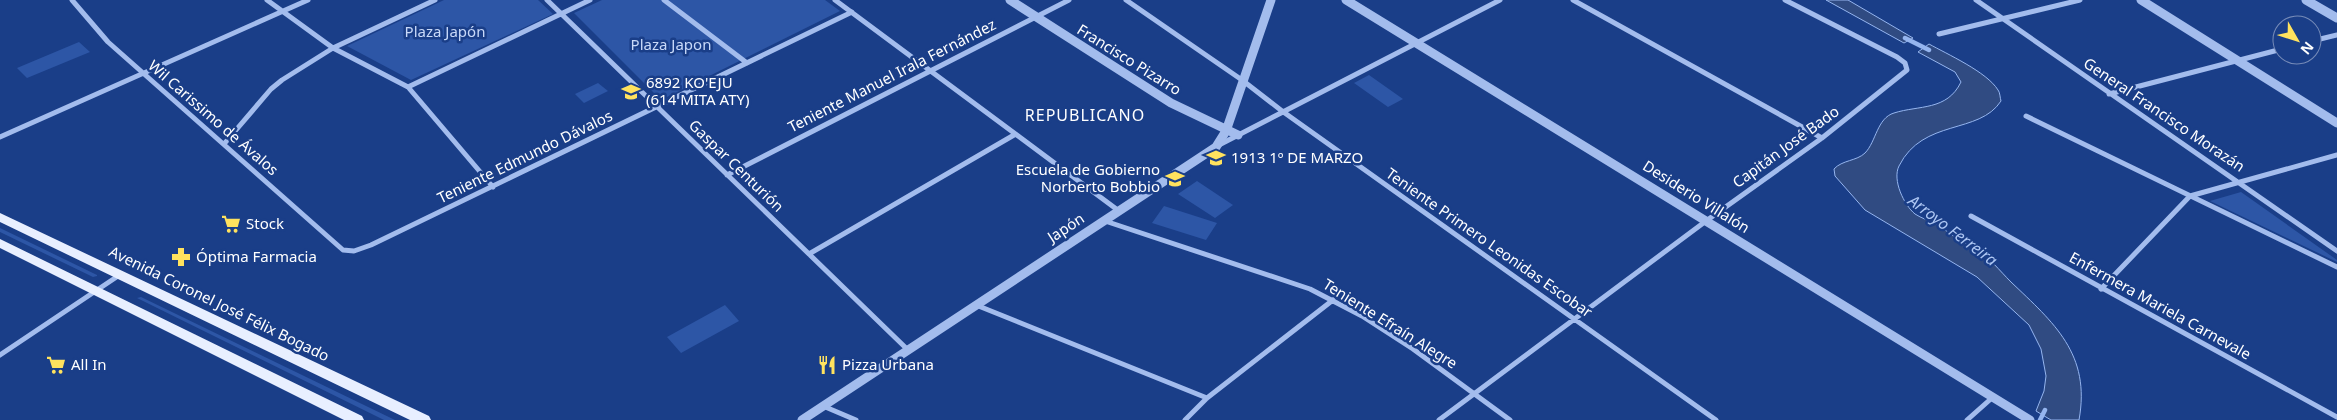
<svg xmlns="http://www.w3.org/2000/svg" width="2337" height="420" font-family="'Noto Sans',sans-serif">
	<rect width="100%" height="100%" fill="#1a3e88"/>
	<path fill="#2d56a6" d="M444,0H538L553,14L411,80L347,46Z
		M602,0H825L840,11L661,100L574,13Z
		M79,42L90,52L27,78L17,68Z
		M1369,75L1403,99L1388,107L1354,83Z
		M598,83L608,91L584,103L575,94Z
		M1197,181L1233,205L1215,218L1178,194Z
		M2241,192L2337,260V262L2210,201Z
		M1164,206L1217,223L1206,240L1152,223Z
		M0,228L97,275V276L93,277L0,232Z
		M141,297L395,420H384L137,298Z
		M725,305L739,321L681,353L667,337Z"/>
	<path fill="#304b82" stroke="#95b5ef" d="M1826,0H1848L1913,38L1904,43Z
		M1929,44C1947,54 1987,72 1998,90C2000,92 2000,98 2001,101C1979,135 1923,118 1899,166C1892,180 1904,205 1915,214C1921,218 1930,221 1936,224C1945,229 1952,236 1961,241C1965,244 1971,245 1975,248C1988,256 2000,271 2011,282C2054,323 2091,354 2079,420H2051L2036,411L2044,391L2046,376L2041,349L2029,325L1977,277L1865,210L1835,176L1834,169C1842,160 1857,161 1865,153C1876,142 1877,118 1894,113C1919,105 1947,111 1961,82L1955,72L1918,52Z"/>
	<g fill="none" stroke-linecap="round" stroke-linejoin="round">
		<path stroke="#95b5ef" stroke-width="4.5" d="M1905,38L1929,50
			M2040,420L2045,410"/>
		<path stroke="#a3bced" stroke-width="5" d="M72,0L108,42L343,250L354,251L371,245L852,12
			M267,0L333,48L408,87L493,187
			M547,0L908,350
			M664,0L747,63
			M835,0L1119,211
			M1126,0L1242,80L1282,111L1716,420
			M1573,0L1822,138
			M1976,0L2337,251
			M1939,34L2080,0
			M2312,41L2337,35
			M408,87L590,0
			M2109,94L2282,49
			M2026,116L2337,267
			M0,137L308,0
			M224,144L271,89L282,80L333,48L435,0
			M1219,145L1500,0
			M727,175L1069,0
			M1971,216L2337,417
			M1105,221L1310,289L1362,316L1413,349L1510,420
			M809,254L1014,135
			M2101,289L2190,196L2337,155
			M976,305L1207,398
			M0,355L121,274
			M823,406L856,420
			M1185,420L1207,398L1333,300
			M1439,420L1706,221L1822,138L1907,70L1905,63L1897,57L1785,0
			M1967,420L1993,397"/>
		<path stroke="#a3bced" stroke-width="9" d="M1010,0L1171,103L1238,135
			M1346,0L2030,420
			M2141,0L2337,123
			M2306,0L2337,18
			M802,420L1216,147L1226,131L1271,0"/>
		<path fill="#e8efff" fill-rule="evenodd" d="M0,213L429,416L431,420H410L0,222Z
			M0,239L362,416L364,420H344L0,248Z"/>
	</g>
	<defs>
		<g id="school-bare" transform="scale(1.5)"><path d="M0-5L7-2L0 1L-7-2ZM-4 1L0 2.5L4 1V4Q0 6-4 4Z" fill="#ffe25e" stroke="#1a3e88" stroke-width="2.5" paint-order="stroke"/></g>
		<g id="supermarket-bare" transform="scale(1.5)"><path d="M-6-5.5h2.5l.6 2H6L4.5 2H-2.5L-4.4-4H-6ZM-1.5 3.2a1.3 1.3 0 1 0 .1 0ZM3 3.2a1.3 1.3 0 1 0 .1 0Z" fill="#ffe25e" stroke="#1a3e88" stroke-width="2.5" paint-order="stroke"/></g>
		<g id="pharmacy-bare" transform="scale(1.5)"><path d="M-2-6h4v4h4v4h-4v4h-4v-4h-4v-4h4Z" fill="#ffe25e" stroke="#1a3e88" stroke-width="2.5" paint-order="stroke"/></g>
		<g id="restaurant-bare" transform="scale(1.5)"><path d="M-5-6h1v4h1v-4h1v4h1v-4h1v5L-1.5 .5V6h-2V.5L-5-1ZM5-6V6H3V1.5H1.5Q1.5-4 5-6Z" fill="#ffe25e" stroke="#1a3e88" stroke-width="2.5" paint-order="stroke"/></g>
	</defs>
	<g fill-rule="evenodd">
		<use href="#school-bare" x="631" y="92"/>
		<use href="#school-bare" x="1216" y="158"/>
		<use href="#school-bare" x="1175" y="179"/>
		<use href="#supermarket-bare" x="231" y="224"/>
		<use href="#pharmacy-bare" x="181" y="257"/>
		<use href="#supermarket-bare" x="56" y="365"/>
		<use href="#restaurant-bare" x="827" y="365"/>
	</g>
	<g text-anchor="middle" stroke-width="5" stroke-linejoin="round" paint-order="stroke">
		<g font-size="15" fill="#c8d9f9" stroke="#1a3e88">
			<text x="445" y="37">Plaza Japón</text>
			<text x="671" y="50">Plaza Japon</text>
		</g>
		<g font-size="15" fill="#fff" stroke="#1a3e88">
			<text transform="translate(1129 60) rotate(32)" y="5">Francisco Pizarro</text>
			<text transform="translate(892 76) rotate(-27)" y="5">Teniente Manuel Irala Fernández</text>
			<text transform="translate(2164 115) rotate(34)" y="5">General Francisco Morazán</text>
			<text transform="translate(213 118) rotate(41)" y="5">Wil Carissimo de Ávalos</text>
			<text transform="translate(1786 147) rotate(-36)" y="5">Capitán José Bado</text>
			<text transform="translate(525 157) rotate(-26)" y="5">Teniente Edmundo Dávalos</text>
			<text transform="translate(736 166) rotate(44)" y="5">Gaspar Centurión</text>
			<text transform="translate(1696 197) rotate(32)" y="5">Desiderio Villalón</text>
			<text transform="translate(1066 228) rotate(-33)" y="5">Japón</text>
			<text transform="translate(1489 243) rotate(35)" y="5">Teniente Primero Leonidas Escobar</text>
			<text transform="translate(219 304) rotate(26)" y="5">Avenida Coronel José Félix Bogado</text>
			<text transform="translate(2160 306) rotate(29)" y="5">Enfermera Mariela Carnevale</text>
			<text transform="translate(1390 324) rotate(32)" y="5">Teniente Efraín Alegre</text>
		</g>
		<g font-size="15" fill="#fff" stroke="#1a3e88" text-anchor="start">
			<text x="646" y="88">6892 KO'EJU<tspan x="646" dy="17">(614 MITA ATY)</tspan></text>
			<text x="1231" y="163">1913 1º DE MARZO</text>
			<text x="1160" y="175" text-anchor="end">Escuela de Gobierno<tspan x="1160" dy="17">Norberto Bobbio</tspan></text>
			<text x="246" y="229">Stock</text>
			<text x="196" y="262">Óptima Farmacia</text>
			<text x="71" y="370">All In</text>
			<text x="842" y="370">Pizza Urbana</text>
		</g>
		<g font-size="16" letter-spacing="1" fill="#fff" stroke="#1a3e88">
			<text x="1085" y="121">REPUBLICANO</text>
		</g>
		<g font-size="16" font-style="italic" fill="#aec7f4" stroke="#1a3e88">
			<text transform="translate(1953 230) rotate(37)" y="6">Arroyo Ferreira</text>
		</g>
	</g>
	<g transform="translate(2297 40) rotate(129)"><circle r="24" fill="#1a3e88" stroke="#768bb8"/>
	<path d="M0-4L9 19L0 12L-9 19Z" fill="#ffe25e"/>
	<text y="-8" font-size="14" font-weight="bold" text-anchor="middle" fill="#ffffff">N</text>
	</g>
</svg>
